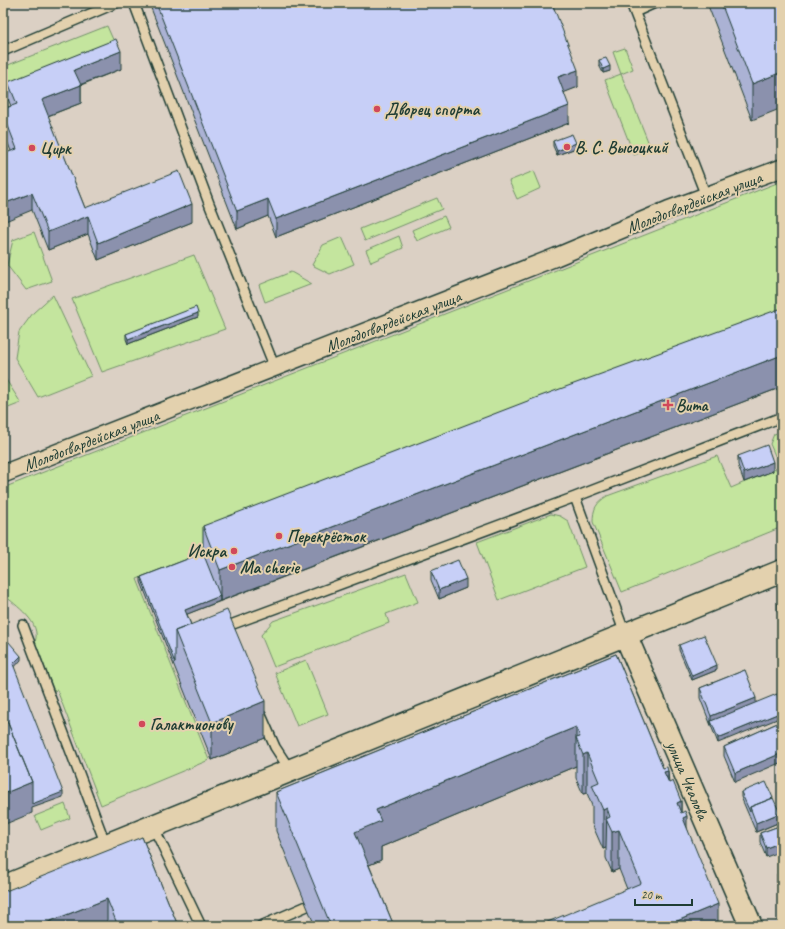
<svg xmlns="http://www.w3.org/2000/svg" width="785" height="929" font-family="Caveat,sans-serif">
	<rect width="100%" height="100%" fill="#dbd0c4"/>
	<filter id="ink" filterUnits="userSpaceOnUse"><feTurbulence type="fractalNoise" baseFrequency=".025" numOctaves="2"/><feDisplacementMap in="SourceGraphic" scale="8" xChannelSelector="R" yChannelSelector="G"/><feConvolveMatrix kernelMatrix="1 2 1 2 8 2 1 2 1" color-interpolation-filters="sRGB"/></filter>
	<g filter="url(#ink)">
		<path fill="#c4e59e" stroke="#729169" d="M107,26L118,51L8,95L3,83V67Z
			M625,48L633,69L621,74L651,149L634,155L605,80L621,74L613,52Z
			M534,171L541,188L517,199L509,181Z
			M782,181V334L137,579L209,760L101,805L57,690L54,691L35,642C42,622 16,606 3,594V488Z
			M437,198L442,209L365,241L360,229Z
			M444,216L449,227L417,241L412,230Z
			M34,232L52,281L26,290L7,265L13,240Z
			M399,236L403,248L371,262L366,250Z
			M342,237L354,264L330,274L312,265L323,245Z
			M194,255L225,329L102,372L72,299Z
			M291,272L312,284L265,302L259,285Z
			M53,295L91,376L38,397L15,358L19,332L33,313Z
			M3,375L21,403L3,410Z
			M782,431V527L622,592L593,522C593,509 596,503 607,496L717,456L731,488L780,467L770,444L774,434Z
			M551,514L560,516L568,521L585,567L499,600L477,542Z
			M406,573L418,602L386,614L389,623L274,667L261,635L273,621Z
			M306,660L328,714L297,726L275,673Z
			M65,804L70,818L41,830L35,816Z"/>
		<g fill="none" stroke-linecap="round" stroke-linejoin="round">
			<g stroke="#1f3d34" stroke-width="12">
				<path id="lane" d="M134,3L210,206L275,368
					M631,3L706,196
					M635,12L655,3
					M3,51L116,3
					M575,497L782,417
					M23,625L106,845
					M226,629L225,627L575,497L625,634
					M261,715L275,747L290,770
					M153,826L201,926
					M261,926L307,906"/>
			</g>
			<g stroke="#1f3d34" stroke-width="20">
				<path id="street" d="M3,474L556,257L668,210L782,168"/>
			</g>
			<g stroke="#1f3d34" stroke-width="25">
				<path id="secondary" d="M625,634L751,926
					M3,887L782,571"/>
			</g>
			<use href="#lane" stroke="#e3d1ae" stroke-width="9"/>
			<use href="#street" stroke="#e3d1ae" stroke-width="17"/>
			<use href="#secondary" stroke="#e3d1ae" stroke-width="22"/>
		</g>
		<path fill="#abb2d4" stroke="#1f3d34" d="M149,3H552L578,87L564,92L569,123L276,237L268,216L237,229Z
			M707,3H782L752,120Z
			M599,60L610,71L603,73L599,65Z
			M121,69L81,85V103L48,116L85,208L192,222L98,260L88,234L48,250L32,210L11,151L3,131V109L11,106L8,99V82Z
			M553,141L576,148L557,155L553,146Z
			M198,317L128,344L126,339V334Z
			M782,387L187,614L191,625L265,738L212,760L175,668L141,582V577L203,553V526Z
			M738,456L773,471L744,482L738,465Z
			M431,571L466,588L439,599L431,580Z
			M782,601V621L778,612V603Z
			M679,645L717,670L692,680L679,650Z
			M616,654L663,768L668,771L669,783L681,801V813L687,828L718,926L627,889L619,869L612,872L606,858V848L603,849L592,824V806L587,793L583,794L576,778V766L381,847V860L369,865L394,926H315L276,831V792Z
			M745,670L718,743L700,698V688Z
			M782,721L735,782L724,756V747Z
			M741,792L780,822L756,832L741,797Z
			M782,825L766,857L760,842V833Z
			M142,837L178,926H3Z
			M782,872V895L777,883V874Z"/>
		<path fill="#8b91ad" stroke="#1f3d34" d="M121,51V69L74,87V70Z
			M610,66V71L603,73V69Z
			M578,70V87L558,95V77Z
			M782,72V108L752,120V84Z
			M81,85V103L42,118V100Z
			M569,106V123L276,237V219Z
			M576,143V148L557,155V151Z
			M32,193V210L3,222V204Z
			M268,199V216L237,229V211Z
			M192,204V222L98,260V243Z
			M88,216V234L48,250V232Z
			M198,313V317L128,344V339Z
			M782,355V387L220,601V570Z
			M773,462V471L744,482V473Z
			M466,579V588L439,599V590Z
			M220,596V601L185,615V610Z
			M21,656V660L13,669V664Z
			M717,665V670L692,680V676Z
			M756,698V707L711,721V725V716Z
			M265,701V738L212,760V723Z
			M782,712V717L718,743V738Z
			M576,727V766L381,847V860L355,871V832L376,810Z
			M587,753V793L583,794V755Z
			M782,753V762L735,782V773Z
			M668,771V810L664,772Z
			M32,782L63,792V797L32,808V813L3,825V794Z
			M681,801V841L677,803Z
			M607,808L606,848L603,849V810Z
			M780,813V822L756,832V823Z
			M687,816V856L683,818Z
			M619,830V869L612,872V832Z
			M782,842V851L766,857V848Z
			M107,899V926H38Z
			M718,904V926H665Z"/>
		<path fill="#c7cff7" stroke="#1f3d34" d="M156,3H552L578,70L558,77L569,106L276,219L268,199L237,211Z
			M721,3H782V72L752,84Z
			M116,39L121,51L74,70L81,85L42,100L85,208L179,171L192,204L98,243L88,216L48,232L32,193L3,204V154L17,149L3,113V109L17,104L8,82Z
			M606,58L610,66L603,69L599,60Z
			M572,134L576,143L557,151L553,141Z
			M196,307L198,313L128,339L126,334Z
			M782,308V355L220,570L203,526L538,397Z
			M767,445L773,462L744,473L738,456Z
			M203,553L220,596L185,610L191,625L175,631V663L141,577Z
			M458,560L466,579L439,590L431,571Z
			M782,601V612L778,603Z
			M227,610L265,701L212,723L175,631Z
			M3,629L8,641L21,656L13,664L63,792L32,804V782L3,711Z
			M704,635L717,665L692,676L679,645Z
			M616,654L663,768L667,767L668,771L664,772L669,783L673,781L681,801L677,803L681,813L685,811L687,816L683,818L718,904L665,926H538L641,883L619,830L612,832L606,819L610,817L607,808L603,810L592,785L599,782L587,753L583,755L576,738L580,737L576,727L376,810L381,821L355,832L394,926H331L276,792Z
			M745,670L756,698L711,716L700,688Z
			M777,694L782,707V712L718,738L711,721Z
			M3,711L32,782L3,794Z
			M782,721V753L735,773L724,747Z
			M766,782L773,798L750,807V812L741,792Z
			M773,798L780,813L756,823L750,807Z
			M782,825V842L766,848L760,833Z
			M142,837L178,926H118L107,899L38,926H3V892Z
			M782,872V886L777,874Z"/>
	</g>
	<g fill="#d1495b" stroke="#e3d1ae" stroke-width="1.5">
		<circle cx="377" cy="109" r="4"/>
		<circle cx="567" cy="147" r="4"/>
		<circle cx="32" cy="148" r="4"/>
		<path d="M666 399h4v4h4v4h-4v4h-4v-4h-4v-4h4z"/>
		<circle cx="279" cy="536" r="4"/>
		<circle cx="234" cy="551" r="4"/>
		<circle cx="232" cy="567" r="4"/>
		<circle cx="142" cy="724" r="4"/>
	</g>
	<g text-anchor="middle" stroke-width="4" stroke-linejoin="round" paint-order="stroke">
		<g font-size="17" font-weight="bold" fill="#1f3d34" stroke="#e3d1ae" text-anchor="start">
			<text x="385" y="115">Дворец спорта</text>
			<text x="575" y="153">В. С. Высоцкий</text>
			<text x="40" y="154">Цирк</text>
			<text x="676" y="411">Вита</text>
			<text x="287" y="542">Перекрёсток</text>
			<text x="226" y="557" text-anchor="end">Искра</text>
			<text x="240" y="573">Ma cherie</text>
			<text x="150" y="730">Галактионову</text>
		</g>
		<g font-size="17" fill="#1f3d34" stroke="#e3d1ae">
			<text transform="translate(694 202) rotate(-21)" y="6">Молодогвардейская улица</text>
			<text transform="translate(393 321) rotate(-21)" y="6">Молодогвардейская улица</text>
			<text transform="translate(91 440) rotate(-21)" y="6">Молодогвардейская улица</text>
			<text transform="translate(688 780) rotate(67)" y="6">улица Чкалова</text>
		</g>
	</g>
	<rect width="785" height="929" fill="none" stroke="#e3d1ae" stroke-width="16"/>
	<rect x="8" y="8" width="769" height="913" fill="none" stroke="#1f3d34" stroke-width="1.5" filter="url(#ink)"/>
	<path d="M635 899v6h57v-6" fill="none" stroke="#1f3d34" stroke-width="2"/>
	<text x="641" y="899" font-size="12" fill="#1f3d34" stroke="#e3d1ae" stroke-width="3" paint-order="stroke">20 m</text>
</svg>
